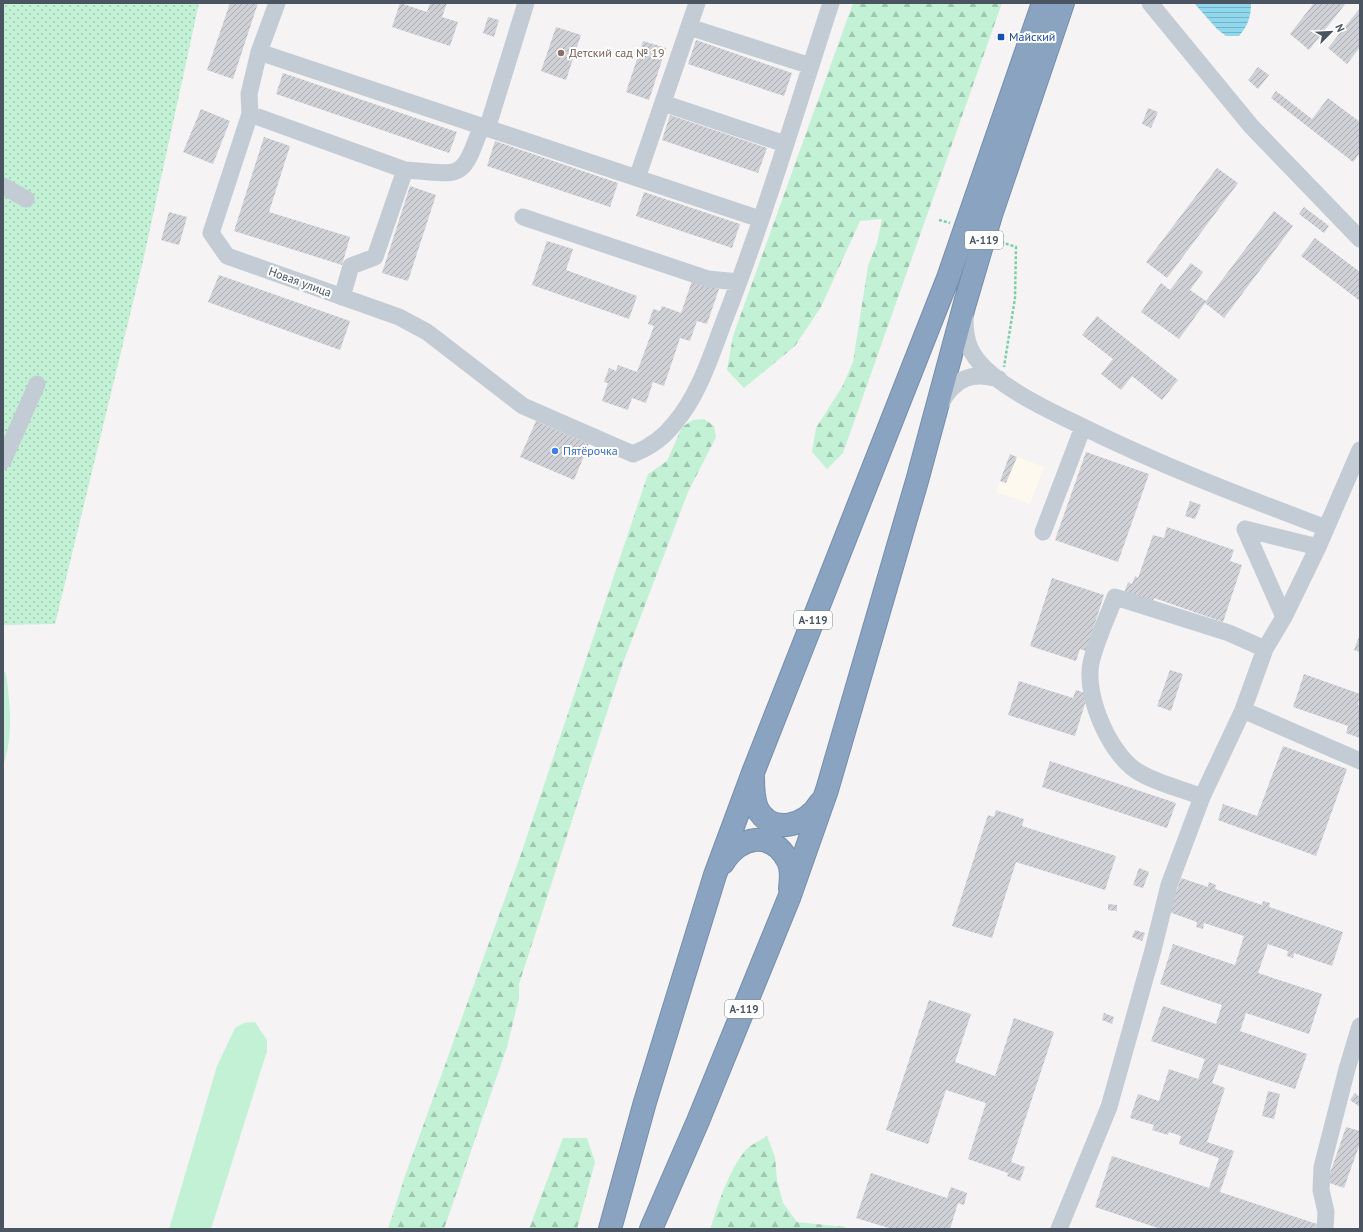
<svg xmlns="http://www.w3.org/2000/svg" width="1363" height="1232" font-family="'PT Sans',sans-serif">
	<defs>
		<pattern id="forest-firs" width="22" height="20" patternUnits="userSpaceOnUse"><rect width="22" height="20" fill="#c2f1d5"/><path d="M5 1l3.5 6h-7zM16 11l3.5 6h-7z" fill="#a0c6b0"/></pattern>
		<pattern id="garden-dots" width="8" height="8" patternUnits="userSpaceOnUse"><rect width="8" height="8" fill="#c2f1d5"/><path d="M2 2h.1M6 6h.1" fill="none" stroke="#a0c6b0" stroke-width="1.8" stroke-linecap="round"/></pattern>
		<pattern id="water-rules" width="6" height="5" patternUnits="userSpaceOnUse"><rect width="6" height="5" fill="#8fd8ee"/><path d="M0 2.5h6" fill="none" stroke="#77b2c4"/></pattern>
		<pattern id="building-hatch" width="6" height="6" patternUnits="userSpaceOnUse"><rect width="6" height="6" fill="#cfd1d7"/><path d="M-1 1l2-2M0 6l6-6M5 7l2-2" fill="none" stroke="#aaacb2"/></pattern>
	</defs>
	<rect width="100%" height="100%" fill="#f5f3f3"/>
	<path fill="#fdf9ee" d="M1010,454L1044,467L1030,504L996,492Z"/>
	<path fill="#c2f1d5" d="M3,671L6,673C10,705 14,734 3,766Z
		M255,1022L267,1040V1051L211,1229H169L217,1066L235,1028L244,1023Z"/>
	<path fill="url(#forest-firs)" d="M853,3H1002L843,453L827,469L812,452L816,428L842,387L853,362L868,266L877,243L882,219L860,221L821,307L795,346L744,388L727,370L733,336Z
		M704,419L714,426L716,437L688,492L623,663L519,984V998L507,1047L444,1229H388L405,1176L521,854L648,474L667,461L682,427L693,420Z
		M767,1136L775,1157L777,1180L783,1203L797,1222L845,1227L847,1229H711C715,1209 733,1160 749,1147C754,1143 761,1140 767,1136Z
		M563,1138H587L595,1162L577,1229H529Z"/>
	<path fill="url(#garden-dots)" d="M3,3H199L143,261L55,624L3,625Z"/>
	<path fill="url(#water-rules)" d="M1194,3H1251C1251,17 1248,25 1239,36H1226L1217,29Z"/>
	<path fill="url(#building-hatch)" d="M230,3H258L233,79L207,70Z
		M400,3L427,12L430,3H447L442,17L458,22L450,46L392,27Z
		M1314,3H1346L1309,50L1290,34Z
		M1360,8V47L1347,64L1328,48Z
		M488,17L499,20L494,37L483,33Z
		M556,27L581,35L566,80L541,71Z
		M696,40L792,73L784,96L688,64Z
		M643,41L666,48L649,100L626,92Z
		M1258,67L1269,75L1258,89L1248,80Z
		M283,73L457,132L449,153L276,94Z
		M1276,91L1312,119L1328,98L1360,122V153L1353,162L1271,98Z
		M1148,108L1158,112L1151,128L1142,124Z
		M201,109L230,121L213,164L183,152Z
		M670,115L767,148L758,173L662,140Z
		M264,137L290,146L269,212L350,237L342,265L234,231Z
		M495,141L618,183L610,207L487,166Z
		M1217,168L1238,183L1167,278L1146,262Z
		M410,186L436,195L408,281L382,273Z
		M644,192L740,224L732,248L636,216Z
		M1304,207L1329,226L1324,233L1299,214Z
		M1274,211L1293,226L1224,318L1205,303L1179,339L1141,312L1161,283L1170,290L1191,263L1203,272L1190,290L1206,301Z
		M169,212L187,217L179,245L161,240Z
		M1315,238L1360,272V301L1301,256Z
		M547,241L573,249L566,270L637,296L629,319L532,285Z
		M219,275L350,321L340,350L208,302Z
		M692,281L719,289L707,324L697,321L690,341L680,338L664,386L653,382L646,403L632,398L628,410L602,401L608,383L604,382L609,368L616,371L618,365L637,372L654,326L648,324L653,309L660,311L662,306L681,313Z
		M1097,316L1178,380L1162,400L1132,376L1121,390L1101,374L1113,359L1082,335Z
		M536,421L589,444L574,480L520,457Z
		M1086,452L1149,474L1118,562L1055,540Z
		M1010,454L1017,457L1006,483L1000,481Z
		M1190,501L1201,505L1195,519L1185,516Z
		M1167,527L1234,550L1230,561L1242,565L1223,622L1154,598L1152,605L1123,596L1128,582L1132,584L1135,576L1138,578L1153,535L1164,538Z
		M1052,578L1104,595L1086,651L1080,649L1076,661L1030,646Z
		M1360,634V652L1354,650Z
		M1170,670L1183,674L1171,711L1157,706Z
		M1304,674L1360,694L1358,705L1360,706V738L1346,733L1348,726L1293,707Z
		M1019,681L1073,698L1076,690L1088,694L1075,736L1008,715Z
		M1283,746L1347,769L1316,856L1218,820L1223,804L1257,816Z
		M1050,761L1176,803L1167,828L1042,787Z
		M996,810L1024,819L1022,826L1116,856L1105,890L1016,862L992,938L952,926L988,815L994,817Z
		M1139,868L1149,872L1143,888L1133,885Z
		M1181,878L1208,887L1209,882L1216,885L1215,889L1262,905L1263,901L1270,903L1269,907L1343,932L1332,966L1294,953L1293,958L1287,956L1288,951L1268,944L1258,973L1322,994L1309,1034L1246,1013L1240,1031L1307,1054L1295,1089L1219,1064L1212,1083L1225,1088L1207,1142L1234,1151L1220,1192L1317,1224L1316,1229H1161L1095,1207L1112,1156L1209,1188L1219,1158L1179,1144L1181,1136L1169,1132L1168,1135L1152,1130L1154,1125L1130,1118L1138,1094L1159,1101L1169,1069L1198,1079L1205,1059L1151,1041L1163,1006L1216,1024L1222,1005L1160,984L1173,944L1235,965L1244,936L1204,923L1203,929L1196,927L1197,922L1169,912Z
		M1108,904L1117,905V911L1108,910Z
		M1135,930L1145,933L1142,941L1132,937Z
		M929,1000L971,1014L955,1062L995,1076L1014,1018L1054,1032L1011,1162L1025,1167L1020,1181L1007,1176L1008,1173L968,1159L986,1103L946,1090L928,1144L886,1130Z
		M1104,1013L1114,1017L1112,1024L1102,1020Z
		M1268,1091L1280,1094L1274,1119L1262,1116Z
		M1355,1093L1360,1097V1107L1350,1100Z
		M1346,1127L1360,1131V1143L1344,1188L1327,1182Z
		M871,1173L947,1198L951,1187L967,1193L964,1205L958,1203L950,1229H892L856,1218Z"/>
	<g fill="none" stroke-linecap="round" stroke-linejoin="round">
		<g stroke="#758ead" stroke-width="24">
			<path id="highway" d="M753,777C753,788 753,798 757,808C771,836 807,826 820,803
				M723,863C739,836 772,829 788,861C792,869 791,881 790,889
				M610,1229L645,1102L715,875L754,770L948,278L1043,3
				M651,1229L698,1121L789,898L827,790L917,481L965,303L991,215L1063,3"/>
		</g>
		<path stroke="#79d0a7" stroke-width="2.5" stroke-dasharray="3 2" stroke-linecap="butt" d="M939,220L950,223
			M1001,242L1016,247L1015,298L1004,367"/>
		<path stroke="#c3ccd4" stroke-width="17" d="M277,3L259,52L760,219
			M1150,3L1251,126L1360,239
			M689,27L811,66
			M259,52L249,94L250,114L211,233L227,256L399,317L427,332L523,406L633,454C648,448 664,437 674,424C700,394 712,352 726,316C766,213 797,107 831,3
			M663,103L785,144
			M250,114L405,170
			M487,129L526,3
			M637,178L697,3
			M3,186L26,199
			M523,217L708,279L739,282
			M342,297L351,266L375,257L405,170C460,173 461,184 481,127
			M965,317C965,335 967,348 979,362C1000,387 1046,409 1075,423C1157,464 1241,496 1326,528
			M941,403C955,378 972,371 999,379
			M3,461L37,384
			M1245,529L1284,617
			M1245,529L1318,547
			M1043,532L1083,427
			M1243,710L1360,761
			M1202,797C1182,789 1160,784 1142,774C1111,759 1084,696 1091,663C1096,641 1107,618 1115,597L1229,633L1265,649
			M1059,1229L1109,1107L1153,950L1169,885L1202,797L1243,710L1265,649L1284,617L1318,547L1360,450
			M1325,1229L1326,1212L1321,1190L1322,1167L1347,1069L1360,1026"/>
		<use href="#highway" stroke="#8aa3c1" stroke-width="22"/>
	</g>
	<rect fill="#1a4fb4" stroke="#fff" stroke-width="1.5" x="997" y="33" width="8" height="8" rx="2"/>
	<circle fill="#8d6e63" stroke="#fff" stroke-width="1.5" cx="561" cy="53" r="4"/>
	<circle fill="#3f7fe0" stroke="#fff" stroke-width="1.5" cx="555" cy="451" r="4"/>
	<g text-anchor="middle" stroke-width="4" stroke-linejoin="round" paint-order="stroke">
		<g fill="#fff" stroke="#808890" stroke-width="1">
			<rect x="965" y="231" width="38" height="18" rx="3"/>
			<rect x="794" y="611" width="38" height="18" rx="3"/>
			<rect x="725" y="1000" width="38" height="18" rx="3"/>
		</g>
		<g font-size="11" font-weight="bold" fill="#4a5561">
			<text x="984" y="244">А-119</text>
			<text x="813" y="624">А-119</text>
			<text x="744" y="1013">А-119</text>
		</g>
		<g font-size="12" fill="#164399" stroke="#fff" text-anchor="start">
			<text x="1009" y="41">Майский</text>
		</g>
		<g font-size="12" fill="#785e54" stroke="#fff" text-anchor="start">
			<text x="569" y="57">Детский сад № 19</text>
		</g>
		<g font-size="12" fill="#4a5561" stroke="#fff">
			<text transform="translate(300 282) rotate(20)" y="4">Новая улица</text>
		</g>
		<g font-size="12" fill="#366cbe" stroke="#fff" text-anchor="start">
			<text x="563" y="455">Пятёрочка</text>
		</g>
	</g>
	<rect width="1363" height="1232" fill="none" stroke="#4a5561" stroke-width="8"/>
	<g transform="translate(1331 32) rotate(66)" stroke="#ffffff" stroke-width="3" paint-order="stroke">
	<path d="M0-3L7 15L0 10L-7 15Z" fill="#4a5561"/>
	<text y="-6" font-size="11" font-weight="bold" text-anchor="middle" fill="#4a5561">N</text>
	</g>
</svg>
